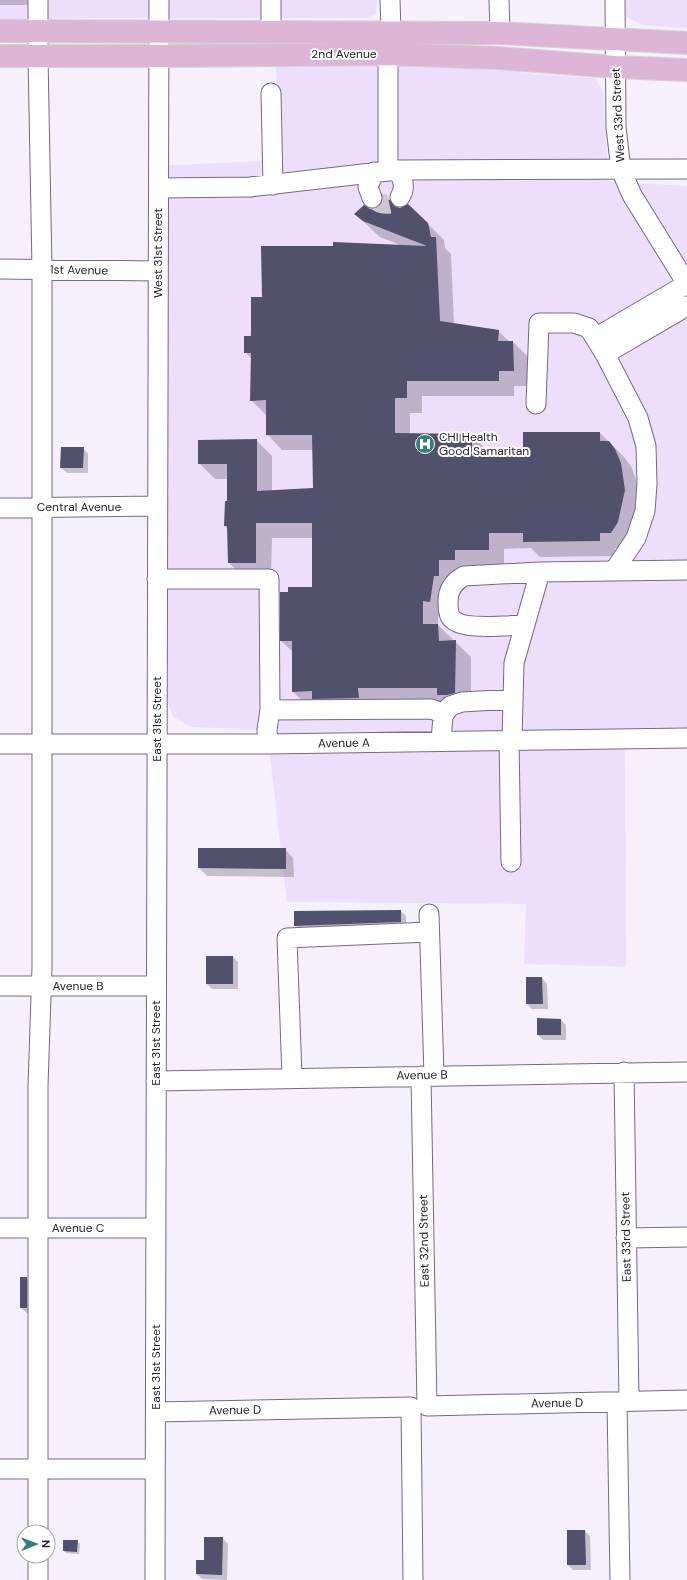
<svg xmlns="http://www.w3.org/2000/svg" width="687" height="1580" font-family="'DM Sans',sans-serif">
	<rect width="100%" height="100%" fill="#f6effc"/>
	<path fill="#eedefd" d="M0,0H377L376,13L367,18H90L0,20Z
		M625,0H687V28L642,25L625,16Z
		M276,63H456L535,74L595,78L603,91L609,181L687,186V729L625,728L626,967L524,964L526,904L287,902L267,730L193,727L173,717L168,702L159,166L278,160Z"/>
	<path fill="#0003" d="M0,0H32V5H0Z
		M389,201L396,208L428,224L444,240L445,248L451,254L454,324L498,331L510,342H513L529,358V386H514V396H422V413H410V434L472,435L488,452H524L600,433L624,457L631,466L636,480L640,506L627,549L615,548V556L540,557L531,548L504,549V565H471L470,575H454L446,617L438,616V625L471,657V708L309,707L293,692V652L281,641L313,588V538H272L271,578H245L229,563L228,529L225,526L228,502V479H215L199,463L256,440L272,456V491L314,489L313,450H282L267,434V416L251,400L252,359L245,352L263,298L403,246L380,237L355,214L376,209Z
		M83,448L88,454V473H67L61,468Z
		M285,849L293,858L294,877L207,876L199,868Z
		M401,911L406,916V927L301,931L296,926Z
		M233,957L238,962V989H212L207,984Z
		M527,978H542L547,984L548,1009H532L527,1004Z
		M561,1020L566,1025V1040H543L538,1035Z
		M21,1278H27L32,1284V1313H27L21,1308Z
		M568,1531H585L590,1536L591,1570H573L568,1565Z
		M222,1538L228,1544L227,1580L202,1579L197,1574Z
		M77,1541L80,1544L79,1554L66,1553L64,1551Z"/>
	<path fill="#51506d" d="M383,199L390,200L394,206L400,208L408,204L428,223L431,237H436L440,321L499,330L498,341H513L514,371H499V381H407V398H395V433L472,434V451H523V432H600V441H609L615,449L621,463L625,490L618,522L611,533H600V541L523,542V533H489V550H455V560H439V576H434L430,602L423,601V624H438L439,641L456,640L455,693L447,695H437V688H358L359,698L312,699V691L292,692V641H280V592H288V587H312V523H256V563H228L227,526H224L225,501H227V464H198V440L257,439V491L313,488L312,435H266V400L250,401L251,353H244V336H251V297H262L261,246H333V242L427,246L363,221L354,214L364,205L370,209L376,208L381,205Z
		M61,447H84L83,468H60Z
		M198,848H286V869L198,868Z
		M401,910V922L294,926V911Z
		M206,956H233V984H206Z
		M526,977H542L543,1004H526Z
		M537,1018L561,1019V1035H537Z
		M20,1277H27V1308H20Z
		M567,1530H585L586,1565H567Z
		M204,1537H223L222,1575L196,1574V1560H204Z
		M63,1540H78L77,1552L63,1551Z"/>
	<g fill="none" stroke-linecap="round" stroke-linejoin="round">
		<path stroke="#ccc6d2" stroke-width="19" stroke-dasharray="19 10" stroke-linecap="butt" d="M372,198C381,206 391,207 400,197"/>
		<g stroke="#776884" stroke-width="21">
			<path id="minor" d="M390,0L391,31
				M499,0L500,33
				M615,0L616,127L621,170L632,195L687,284
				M271,31V0
				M271,93L273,185
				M397,170C403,178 406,188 400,197
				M388,171V54
				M159,188L250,187L397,170L687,169
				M372,198L368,187L374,172
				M0,269L158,271
				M595,338L687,284
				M605,354L687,306
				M536,404L539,323H574L589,328L605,354L638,418L646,446L647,484L645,511L636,538L614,571
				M0,508L157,506
				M157,579H269L270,710
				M525,625C509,625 458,632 450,616C448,612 448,605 448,601C448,589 455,581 464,576L540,572L687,570
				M443,716L450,706L462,702L513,699
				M509,740L511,862
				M512,740L514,663L540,572
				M0,744H268L687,738
				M268,744L267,730L270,710L431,709L437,711L443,716L441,741
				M429,914L434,1075
				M0,986H156
				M624,1072L629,1401
				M421,1076L427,1406L687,1400
				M292,1077L287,938L429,932
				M156,1081L687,1072
				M0,1228H156
				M626,1238L687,1237
				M617,1402L620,1580
				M156,1412L411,1407L413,1580
				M0,1469H155
				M38,1532V1086L42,967V269L38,56V0
				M38,1556V1580
				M155,1580L159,0"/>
		</g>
		<g stroke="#d4d2d5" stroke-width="24">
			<path id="major" d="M0,31L500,33L687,43
				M0,56H159L388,54L498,58L615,67L687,70"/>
		</g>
		<use href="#minor" stroke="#fff" stroke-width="19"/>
		<use href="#major" stroke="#dcb5d7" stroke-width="22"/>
	</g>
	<defs>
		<g id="hospital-disc" transform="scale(1)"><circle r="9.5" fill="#357e7d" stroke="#fff"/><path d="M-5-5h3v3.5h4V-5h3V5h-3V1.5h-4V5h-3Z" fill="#fff"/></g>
	</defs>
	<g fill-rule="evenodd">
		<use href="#hospital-disc" x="425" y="444"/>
	</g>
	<g text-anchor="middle" stroke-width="4" stroke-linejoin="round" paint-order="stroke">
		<g font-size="12" fill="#26202b" stroke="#fff">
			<text x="344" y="58">2nd Avenue</text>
			<text transform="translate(618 115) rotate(-93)" y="4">West 33rd Street</text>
			<text transform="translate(158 253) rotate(-90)" y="4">West 31st Street</text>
			<text transform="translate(79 270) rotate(1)" y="4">1st Avenue</text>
			<text x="79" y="511">Central Avenue</text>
			<text transform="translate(157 719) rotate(-90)" y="4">East 31st Street</text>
			<text transform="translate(344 743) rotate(-1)" y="4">Avenue A</text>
			<text x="78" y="990">Avenue B</text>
			<text transform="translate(156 1043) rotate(-90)" y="4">East 31st Street</text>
			<text transform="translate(422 1075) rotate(-1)" y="4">Avenue B</text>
			<text x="78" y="1232">Avenue C</text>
			<text transform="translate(626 1237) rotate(-91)" y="4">East 33rd Street</text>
			<text transform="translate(424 1241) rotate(-91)" y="4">East 32nd Street</text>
			<text transform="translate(156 1367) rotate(-90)" y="4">East 31st Street</text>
			<text transform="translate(557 1403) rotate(-1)" y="4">Avenue D</text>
			<text transform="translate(235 1410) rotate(-1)" y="4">Avenue D</text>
		</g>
		<g font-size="12" fill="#26202b" stroke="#fff" text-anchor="start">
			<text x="439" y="441">CHI Health<tspan x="439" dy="14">Good Samaritan</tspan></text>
		</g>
	</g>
	<g transform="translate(36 1544) rotate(89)"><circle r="19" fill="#ffffff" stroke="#a8a6aa"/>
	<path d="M0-3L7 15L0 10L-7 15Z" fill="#357e7d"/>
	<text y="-6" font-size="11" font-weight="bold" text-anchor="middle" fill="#26202b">N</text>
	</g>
</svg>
